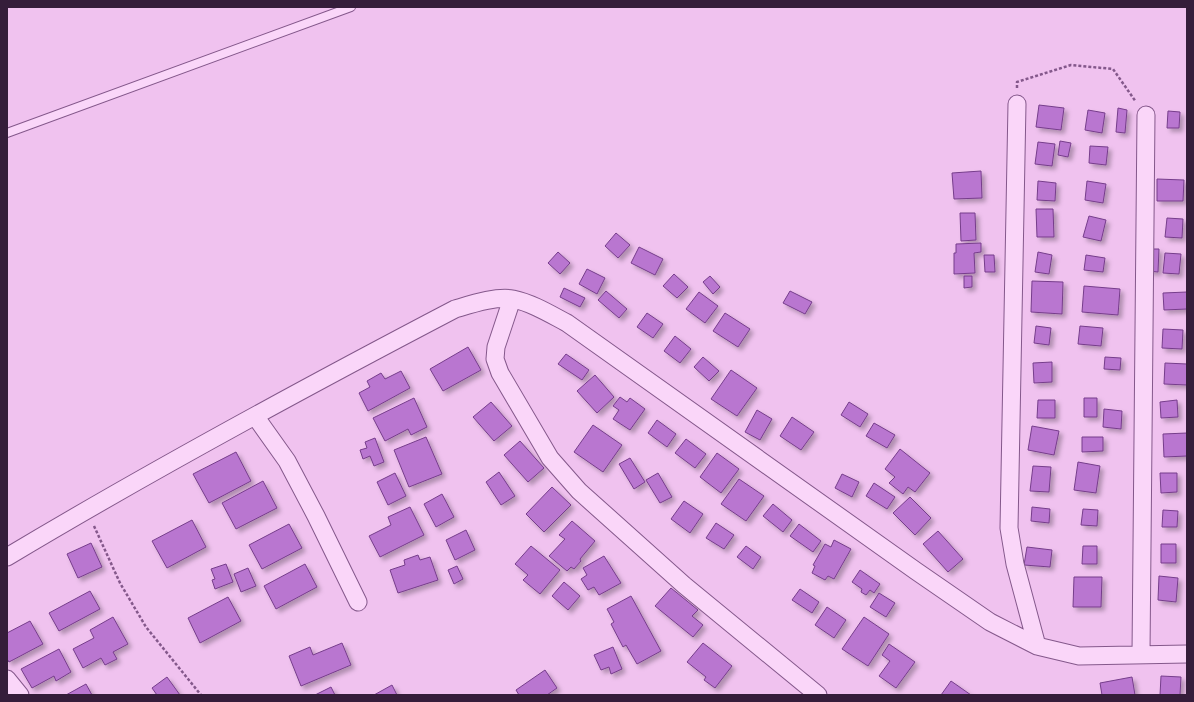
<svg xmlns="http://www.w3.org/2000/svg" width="1194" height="702" font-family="'Zilla Slab',serif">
	<defs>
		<filter id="shadow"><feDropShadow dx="3.5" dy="3.5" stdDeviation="2" flood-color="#0004"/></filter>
	</defs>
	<rect width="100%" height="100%" fill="#f0c2ef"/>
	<path fill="#b976d0" stroke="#763d8b" filter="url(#shadow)" d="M1039,105L1064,108L1061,130L1036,127Z
		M1118,108L1127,110L1125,133L1116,132Z
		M1088,110L1105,113L1102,133L1085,130Z
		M1168,111L1180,112L1179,128H1167Z
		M1060,141L1071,143L1068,157L1058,155Z
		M1038,142L1055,144L1052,166L1035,164Z
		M1090,146L1108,147L1106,165L1089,163Z
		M981,171L982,198L954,199L952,173Z
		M1157,179L1184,180L1183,201H1157Z
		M1038,181L1056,183L1055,201L1037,200Z
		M1087,181L1106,184L1103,203L1085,200Z
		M1036,209H1053L1054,237H1037Z
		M960,213H975L976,240L961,241Z
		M1089,216L1106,220L1101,241L1083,237Z
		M1167,218L1183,219L1182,238L1165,237Z
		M616,233L630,245L618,258L605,246Z
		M981,243V252L974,253L975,273L954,274V253H956V244Z
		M639,247L663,259L655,275L631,263Z
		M1148,249H1159L1158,272L1148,271Z
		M558,252L570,263L560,274L548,263Z
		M1038,252L1052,255L1049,274L1035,272Z
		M1165,253L1181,254L1179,274L1163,273Z
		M984,255H994L995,272H985Z
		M1086,255L1105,258L1103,272L1084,270Z
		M587,269L605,278L597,294L579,284Z
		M674,274L688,287L677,298L663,286Z
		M710,276L720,287L713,294L703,282Z
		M964,276H972V287L964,288Z
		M1032,281L1063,282L1062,314L1031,312Z
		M1084,286L1120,289L1118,315L1082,312Z
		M564,288L585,298L580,307L560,297Z
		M606,291L627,309L619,318L598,300Z
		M790,291L812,302L805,314L783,303Z
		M699,292L718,306L705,323L686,309Z
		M1187,292V309L1164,310L1163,293Z
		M647,313L663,324L653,338L637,327Z
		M725,313L750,329L738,347L713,331Z
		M1036,326L1051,328L1049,345L1034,343Z
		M1080,326L1103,328L1101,346L1078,344Z
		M1163,329L1183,330L1182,349L1162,348Z
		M675,336L691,349L680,363L664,351Z
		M468,347L481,370L443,391L430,369Z
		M566,354L589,370L582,380L558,364Z
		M703,357L719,371L709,381L694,367Z
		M1105,357L1121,358L1120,370L1104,369Z
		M1052,362V382L1034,383L1033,363Z
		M1165,363L1187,364V385L1164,384Z
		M731,370L757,388L737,416L711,399Z
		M401,371L410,388L368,411L359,393L370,387L367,381L381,373L385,379Z
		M595,375L614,397L597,413L577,391Z
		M620,397L627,402L630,398L645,409L630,430L613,419L619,410L613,406Z
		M414,398L427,427L411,435L408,429L385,441L373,418Z
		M1084,398H1097V417H1084Z
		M1038,400H1055V418H1037Z
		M1177,400L1178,417L1161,418L1160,402Z
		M491,402L512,426L494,441L473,417Z
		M849,402L868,414L860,427L841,415Z
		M1104,409L1122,411L1121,429L1103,427Z
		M757,410L772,419L760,440L745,432Z
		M792,417L814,432L801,450L780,436Z
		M657,420L676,434L667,447L648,433Z
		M874,423L895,435L887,448L866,436Z
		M593,425L622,445L603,472L574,452Z
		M1032,426L1059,431L1054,455L1028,450Z
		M1187,433V456L1164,457L1163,434Z
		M426,437L442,474L409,487L394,450Z
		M1082,437H1103V451L1082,452Z
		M375,438L384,462L374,466L370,456L363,459L360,450L367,448L365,442Z
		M686,439L706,454L695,468L675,453Z
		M520,441L544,468L528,482L504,455Z
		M900,449L930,473L915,492L908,487L903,494L889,483L895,477L885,469Z
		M236,452L251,481L209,503L193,474Z
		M717,453L739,469L721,493L700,477Z
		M630,458L645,482L634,489L619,464Z
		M1078,462L1100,466L1096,493L1074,490Z
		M1033,466L1051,467L1049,492L1030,491Z
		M499,472L515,496L501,505L486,482Z
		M395,473L406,496L388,505L377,482Z
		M658,473L672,497L660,503L646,480Z
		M1160,473H1177V492L1161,493Z
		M842,474L859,482L852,497L835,488Z
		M739,479L764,496L746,521L721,504Z
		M263,481L277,508L236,529L222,503Z
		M874,483L895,497L887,509L866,496Z
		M552,487L571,505L544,532L526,514Z
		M442,494L454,517L436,527L424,504Z
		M910,497L931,518L915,535L893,513Z
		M684,501L703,514L690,533L671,519Z
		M773,504L792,520L783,532L763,516Z
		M410,507L424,535L380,557L369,536L391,525L388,517Z
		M1032,507L1050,509L1049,523L1031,521Z
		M1083,509L1098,510L1097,526L1081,525Z
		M1163,510L1178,511L1177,527H1162Z
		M192,520L206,547L167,568L152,541Z
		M572,521L595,541L580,559L581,561L574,569L571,567L567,571L549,556L565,539L559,535Z
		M716,523L734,535L724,549L706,538Z
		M289,524L302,548L262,569L249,545Z
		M799,524L821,541L813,552L790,536Z
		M466,530L475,550L455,560L446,540Z
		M938,531L963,559L948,572L923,544Z
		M834,540L851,549L834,579L828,576L825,580L812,573L815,566L813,565L825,544L831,547Z
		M91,543L102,567L78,578L67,554Z
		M1161,544H1176V563H1161Z
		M531,546L560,570L540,594L523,580L528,575L515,564Z
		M746,546L761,557L753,569L737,557Z
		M1083,546H1097V564H1082Z
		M1027,547L1052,550L1050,567L1024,565Z
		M418,555L420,560L430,557L438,580L398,593L390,570L405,565L404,560Z
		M604,556L621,583L599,595L594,587L588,590L581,579L587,575L583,568Z
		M226,564L233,582L215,589L212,580L215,579L211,569Z
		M305,564L317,587L276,609L264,586Z
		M457,566L463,579L454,584L448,570Z
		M248,568L256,586L241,592L234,574Z
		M860,570L880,584L874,593L870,590L866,595L861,592L862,589L852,582Z
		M1159,576L1178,578L1176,602L1158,600Z
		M1074,577H1102L1101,607H1073Z
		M564,582L580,596L568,610L552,596Z
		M671,588L698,610L692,616L703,625L693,637L655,606Z
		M800,589L819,602L812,613L792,600Z
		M90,591L100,609L59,631L49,613Z
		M879,593L895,603L886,617L870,607Z
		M631,596L661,651L637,664L626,645L623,647L611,624L614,622L607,609Z
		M228,597L241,621L200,643L188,618Z
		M827,607L846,620L834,638L815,625Z
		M113,617L128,644L113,652L117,659L105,665L101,658L83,668L73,649L94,638L90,630Z
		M864,617L889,634L868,666L842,649Z
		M30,621L43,644L9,662L7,659V633Z
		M342,643L351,665L301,686L289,656L310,647L313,655Z
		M703,643L732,666L715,688L704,680L706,677L687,662Z
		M889,644L915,662L896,688L879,676L890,661L882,655Z
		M613,647L622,669L611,674L609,667L601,670L594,655Z
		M59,649L71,672L56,681L54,676L32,688L21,669Z
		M545,670L557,688L547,695H519L516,690Z
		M1161,676L1181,677L1180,695H1160Z
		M167,677L180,695H157L152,688Z
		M1132,677L1135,695H1102L1100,683Z
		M951,681L971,695H941Z
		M86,684L92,695H66Z
		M392,685L397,695H374Z
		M331,687L335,695H315Z"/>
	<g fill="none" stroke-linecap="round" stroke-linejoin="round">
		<g stroke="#84588b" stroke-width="10">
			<path id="lane" d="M7,133L351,7"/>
		</g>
		<g stroke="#84588b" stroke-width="19">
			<path id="street" d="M1017,104L1009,528L1015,564L1037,646
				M512,299L496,347L495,359L500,373L550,458L579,491L684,585L818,695
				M255,416L287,461L316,516L358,602
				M7,557C154,469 304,388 455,309C472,304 496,296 513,299C532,303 550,314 567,323L916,571L990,622L1037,646L1079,656L1187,654
				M1141,654L1146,115
				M7,679L20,695"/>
		</g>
		<path stroke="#84588b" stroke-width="2.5" stroke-dasharray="3 2" stroke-linecap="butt" d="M1017,88V82L1071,65L1113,69L1136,102
			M94,526L120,583L146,627L201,695"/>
		<use href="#lane" stroke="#fad6f9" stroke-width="8"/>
		<use href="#street" stroke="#fad6f9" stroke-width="17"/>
	</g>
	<rect width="1194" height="702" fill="none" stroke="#351d3a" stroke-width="16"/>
</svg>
